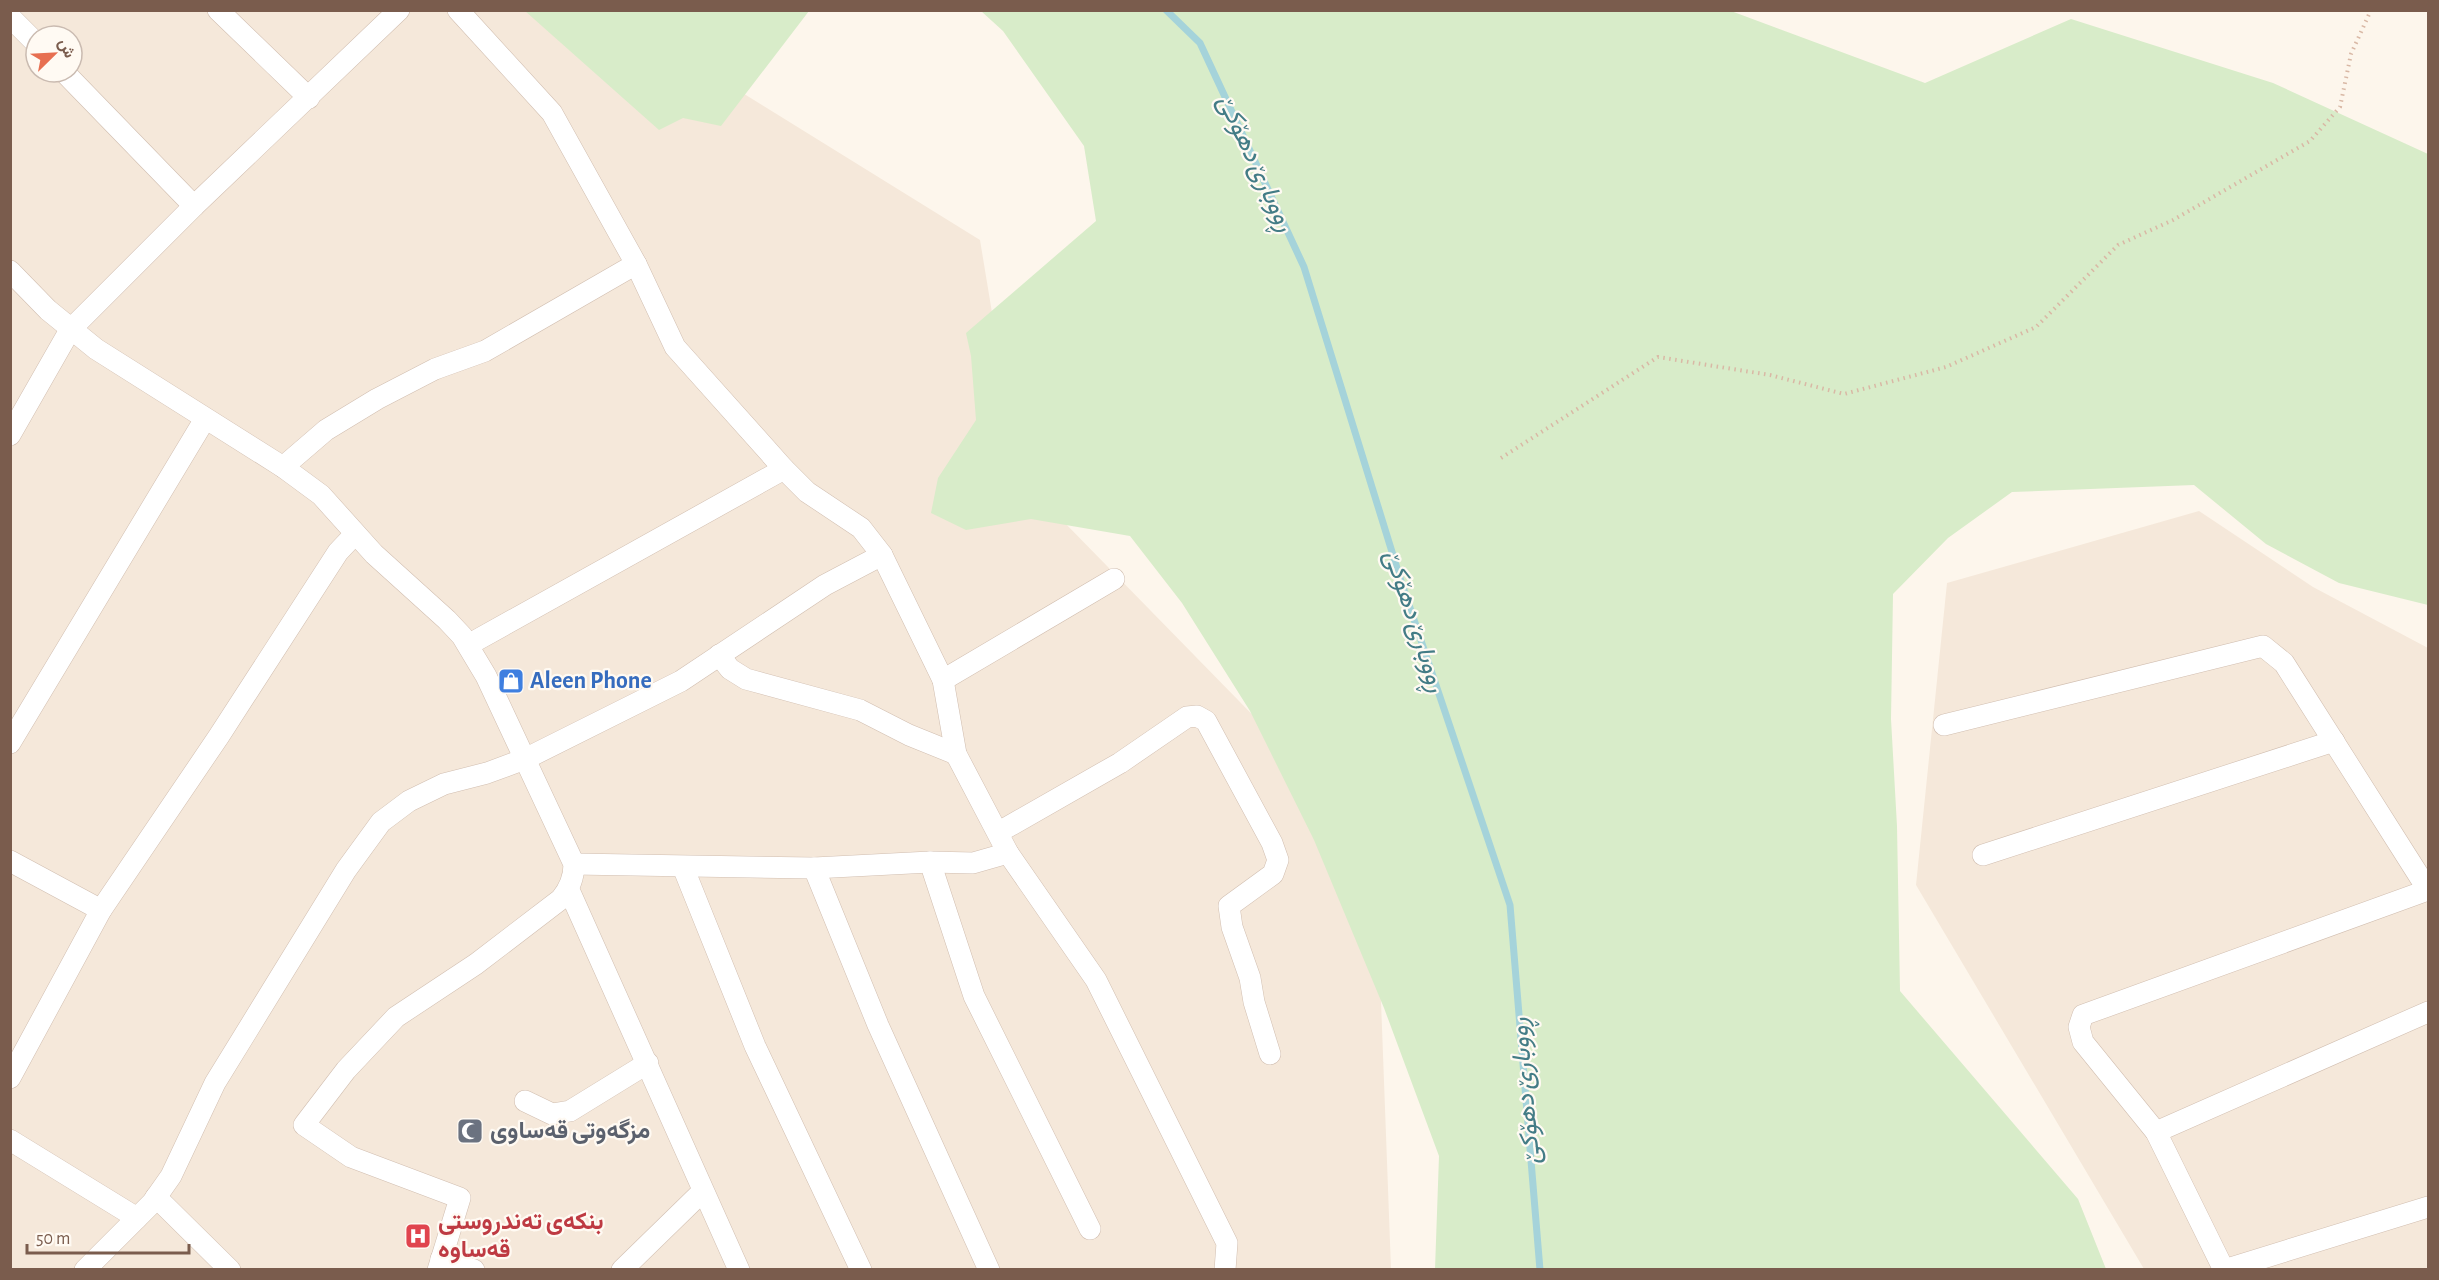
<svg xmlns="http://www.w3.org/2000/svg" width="2439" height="1280" viewBox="0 0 2439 1280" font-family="'Alegreya Sans',Vazirmatn,sans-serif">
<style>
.residential{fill:#f5e8da;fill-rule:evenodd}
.green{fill:#d8ecc9}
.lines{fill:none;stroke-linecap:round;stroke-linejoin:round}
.stream{stroke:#a5d3da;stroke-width:7}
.minor-casing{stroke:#d1beb0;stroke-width:22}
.path{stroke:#d9b8a5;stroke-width:4;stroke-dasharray:1.5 4.5;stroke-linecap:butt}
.minor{stroke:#fff;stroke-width:21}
.labels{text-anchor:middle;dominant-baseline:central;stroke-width:4.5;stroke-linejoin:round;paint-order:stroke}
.shop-label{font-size:24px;font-weight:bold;fill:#366cbe;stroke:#fffaf3;text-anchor:start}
.worship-label{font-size:24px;font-weight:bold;fill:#5b616d;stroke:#fffaf3;text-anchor:start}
.health-label{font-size:24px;font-weight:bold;fill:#be3a42;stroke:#fffaf3;text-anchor:start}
.water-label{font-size:26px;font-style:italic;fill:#437c86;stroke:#fffaf3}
</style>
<rect width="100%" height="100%" fill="#fdf6ec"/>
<g class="residential">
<path d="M10,11h606l75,50 289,179 39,236 356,364 16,429h-1380zM36,36h36v36h-36z"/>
<polygon points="2199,511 2313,587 2428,648 2428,1269 2144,1269 1916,885 1947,583"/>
</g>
<g class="green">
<polygon points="525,11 809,11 721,126 683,118 659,130"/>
<polygon points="981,11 1731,11 1925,83 2071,19 2273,83 2428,154 2428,605 2339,583 2266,544 2194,485 2012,492 1948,538 1893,594 1891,719 1897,826 1900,991 2078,1199 2106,1269 1435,1269 1439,1156 1384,1008 1314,840 1250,711 1182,603 1130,536 1031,519 966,530 931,513 938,478 976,420 971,356 966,333 1096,221 1084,146 1003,31"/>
</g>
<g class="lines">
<polyline class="stream" points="1166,10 1200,43 1304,267 1401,581 1510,905 1540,1270"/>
<defs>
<g id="minor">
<polyline points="218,10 309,98"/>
<polyline points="458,10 552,113 636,264 675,347 784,469 807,492 861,528 882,555 943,680 956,754 1008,853 1096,980 1227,1243 1225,1270"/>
<polyline points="10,17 36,43"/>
<polyline points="64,72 194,206"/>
<path d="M10,271l38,39 48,39 187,118 38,28 53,59 73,66 15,16 24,40 88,188c0,14 -4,24 -13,35l-85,65 -80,53 -50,53 -42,55 47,32 109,41 -22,72"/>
<polyline points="10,435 70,330 194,206 399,10"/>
<polyline points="283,467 326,430 377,399 435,369 485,351 636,264"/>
<polyline points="468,645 784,469"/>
<polyline points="719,655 730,669 746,679 860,710 909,735 956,754"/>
<polyline points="943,680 1114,579"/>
<polyline points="1944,725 2263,646 2284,663 2428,890"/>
<polyline points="10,743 205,419"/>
<polyline points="999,832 1120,763 1187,717 1197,716 1206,721 1272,843 1278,860 1273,874 1229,906 1232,927 1250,978 1254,1002 1270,1054"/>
<polyline points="1983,855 2334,741"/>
<polyline points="10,861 101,910"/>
<polyline points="930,862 974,996 1090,1229"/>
<polyline points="574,864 814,868 930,862 973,863 1008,853"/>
<polyline points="683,867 755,1046 861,1270"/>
<polyline points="814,868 878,1025 989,1270"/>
<polyline points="569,890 739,1270"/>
<polyline points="10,1078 101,910 219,736 338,552 355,534"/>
<polyline points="525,1101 552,1114 570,1111 648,1063"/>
<polyline points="2156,1132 2428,1012"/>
<polyline points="10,1140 137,1218"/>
<polyline points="156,1197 230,1270"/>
<polyline points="441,1259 474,1270"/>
<polyline points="85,1270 152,1203 171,1176 215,1083 346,870 381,822 409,801 444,784 487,773 525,759 681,681 825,585 882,555"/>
<polyline points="622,1270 702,1192"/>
<polyline points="2224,1270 2156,1132 2083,1042 2079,1027 2083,1015 2428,890"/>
<polyline points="2224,1270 2428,1207"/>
</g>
</defs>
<use href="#minor" class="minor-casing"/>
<polyline class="path" points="1501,458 1658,357 1770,375 1844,394 1946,367 2036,327 2118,245 2173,220 2310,141 2340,107 2351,54 2371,10"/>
<use href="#minor" class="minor"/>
</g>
<defs>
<symbol id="shop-square" viewBox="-11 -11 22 22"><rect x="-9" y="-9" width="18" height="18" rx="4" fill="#3f7fe0" stroke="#fffaf3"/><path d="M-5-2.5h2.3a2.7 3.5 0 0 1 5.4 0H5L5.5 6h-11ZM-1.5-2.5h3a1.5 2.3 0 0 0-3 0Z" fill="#fff"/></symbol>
<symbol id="mosque-square" viewBox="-11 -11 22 22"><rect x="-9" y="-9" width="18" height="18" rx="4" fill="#6b7280" stroke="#fffaf3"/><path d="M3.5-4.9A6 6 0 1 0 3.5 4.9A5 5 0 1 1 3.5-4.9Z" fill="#fff"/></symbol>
<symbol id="hospital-square" viewBox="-11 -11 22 22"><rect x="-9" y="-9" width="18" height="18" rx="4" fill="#e0444e" stroke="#fffaf3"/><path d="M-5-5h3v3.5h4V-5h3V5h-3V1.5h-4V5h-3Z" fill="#fff"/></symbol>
</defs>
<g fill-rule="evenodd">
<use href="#shop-square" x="496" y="666" width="30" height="30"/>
<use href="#mosque-square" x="455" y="1116" width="30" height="30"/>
<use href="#hospital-square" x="403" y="1221" width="30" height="30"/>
</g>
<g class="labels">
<g class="shop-label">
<text x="530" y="681">Aleen Phone</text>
</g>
<g class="worship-label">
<text x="490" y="1131">مزگەوتی قەساوی</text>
</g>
<g class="health-label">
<text x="438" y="1222">بنکەی تەندروستی<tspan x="438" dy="28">قەساوە</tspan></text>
</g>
<g class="water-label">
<text transform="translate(1256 163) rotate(65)">ڕووبارێ دهۆكێ</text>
<text transform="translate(1415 621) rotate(72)">ڕووبارێ دهۆكێ</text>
<text transform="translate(1525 1091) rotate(-95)">ڕووبارێ دهۆكێ</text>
</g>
</g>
<rect width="2439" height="1280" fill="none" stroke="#7a5c4d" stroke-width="24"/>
<g transform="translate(54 54) rotate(66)"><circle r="28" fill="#fffaf3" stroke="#cabbb1" stroke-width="1.5"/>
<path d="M0-4.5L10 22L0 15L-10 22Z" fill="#e76f51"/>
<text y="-9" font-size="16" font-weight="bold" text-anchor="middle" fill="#7a5c4d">ش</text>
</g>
<path d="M27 1244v9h162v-9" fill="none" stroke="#7a5c4d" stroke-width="3"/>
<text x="36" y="1244" font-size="18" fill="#7a5c4d" stroke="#fffaf3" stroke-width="4.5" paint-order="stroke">50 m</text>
</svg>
